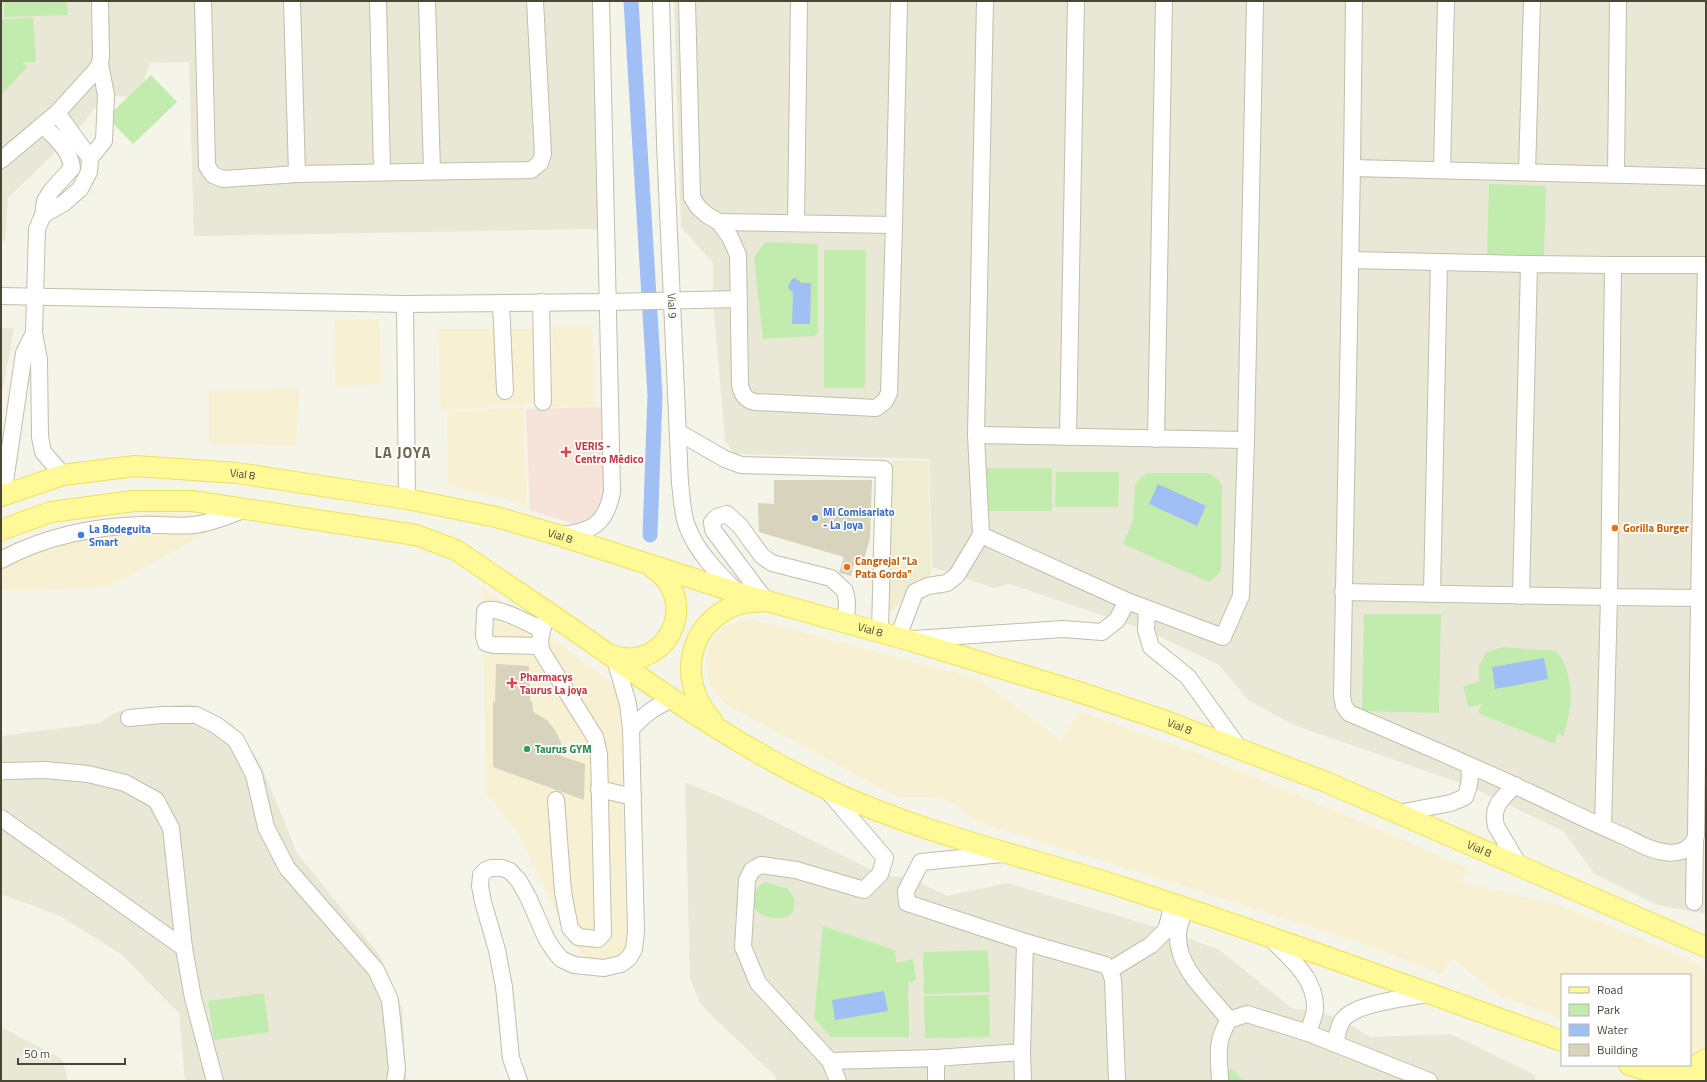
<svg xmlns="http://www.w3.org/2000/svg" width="1707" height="1082" viewBox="0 0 1707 1082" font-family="'Titillium Web',sans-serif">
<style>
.residential{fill:#e9e7d5}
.commercial{fill:#f8f0d2}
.education{fill:#efedd1}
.medical{fill:#f6e4db}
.green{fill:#c2ecae}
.water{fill:#a0c0f5}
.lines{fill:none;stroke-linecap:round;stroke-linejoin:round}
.canal{stroke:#a0c0f5;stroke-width:15}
.building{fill:#d7d3bc}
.minor-casing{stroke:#c1beaa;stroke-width:18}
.major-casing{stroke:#ece15f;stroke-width:22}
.minor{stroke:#fff;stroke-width:16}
.major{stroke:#fff997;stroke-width:20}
.health-dot{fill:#e0444e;stroke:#fff;stroke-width:1.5}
.shop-dot{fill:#3f7fe0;stroke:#fff;stroke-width:1.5}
.food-dot{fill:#e8710a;stroke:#fff;stroke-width:1.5}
.leisure-dot{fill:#2e9e5b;stroke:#fff;stroke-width:1.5}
.labels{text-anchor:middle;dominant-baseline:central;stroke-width:3.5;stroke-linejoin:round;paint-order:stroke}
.street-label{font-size:11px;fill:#494636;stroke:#fff}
.health-label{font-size:11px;font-weight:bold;fill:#be3a42;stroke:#fff;text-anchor:start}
.shop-label{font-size:11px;font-weight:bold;fill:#366cbe;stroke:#fff;text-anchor:start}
.food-label{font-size:11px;font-weight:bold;fill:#c56008;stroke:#fff;text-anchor:start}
.leisure-label{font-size:11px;font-weight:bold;fill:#27864d;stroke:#fff;text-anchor:start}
.district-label{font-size:15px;font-weight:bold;letter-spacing:1px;fill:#6d674c;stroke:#fff}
</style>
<rect width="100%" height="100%" fill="#f5f4e8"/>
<g class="residential">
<polygon points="1,1 594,1 599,229 194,236 189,62 150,63 142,87 132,98 106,95 73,135 8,198 5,241 1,240"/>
<polygon points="674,1 1706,1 1706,914 1657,905 1595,874 1563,831 1469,786 1294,725 1248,700 1219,665 1146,630 1009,584 994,588 932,567 929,459 734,454 725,440 713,300 713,263 681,227"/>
<polygon points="1,328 14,328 1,398"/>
<polygon points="191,704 234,726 261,765 297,853 380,956 402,1008 407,1081 185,1081 179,1013 121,954 60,916 1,894 1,737 8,735 100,723 118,711"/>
<polygon points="685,782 751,810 880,874 912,879 947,896 1007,883 1166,930 1218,949 1293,1009 1315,1010 1342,1020 1370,1037 1451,1034 1535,1075 1535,1081 777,1081 775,1076 701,1005 690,978"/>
<polygon points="1,1027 62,1059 68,1081 1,1081"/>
</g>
<g class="commercial">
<polygon points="379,319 382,384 335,386 334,320"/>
<polygon points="592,325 595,406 551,407 553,327"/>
<polygon points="438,329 537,329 539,403 441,411"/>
<polygon points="300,388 296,445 209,444 209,390"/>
<polygon points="523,407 527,505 448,485 447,412"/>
<polygon points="163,512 203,516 225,523 108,587 1,591 1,549 16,542 81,522"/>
<polygon points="482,586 616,686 621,707 626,952 614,961 590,962 581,953 555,910 519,834 486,793"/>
<polygon points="748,618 979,679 1061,740 1080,711 1196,753 1354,819 1470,869 1461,882 1559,905 1685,957 1706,971 1706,1047 1690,1053 1690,975 1562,975 1562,1019 1496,994 1452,958 1442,974 1361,943 1222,898 975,821 955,804 935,797 898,797 727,705 709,685 705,658 712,642 722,628"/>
</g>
<polygon class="education" points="892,460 928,461 931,583 915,588 888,614"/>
<polygon class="medical" points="602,407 608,495 605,504 592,517 574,524 530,510 526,409"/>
<g class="green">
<polygon points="4,1 67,1 68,15 4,17"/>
<polygon points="33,18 36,62 22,62 27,67 1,95 1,19"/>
<polygon points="151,75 177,102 133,144 107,117"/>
<polygon points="1489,184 1546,186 1544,258 1487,256"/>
<polygon points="765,242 818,244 818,333 814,336 763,339 754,257"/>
<polygon points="824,250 866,250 865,388 824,388"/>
<rect x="985" y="468" width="67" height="43"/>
<polygon points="1056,472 1119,472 1118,507 1055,507"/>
<polygon points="1147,473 1209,473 1216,478 1222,485 1221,571 1209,582 1123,544 1133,520 1135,484"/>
<polygon points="1364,614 1441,614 1439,713 1362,711"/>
<path d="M1502,647l54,4c19,22 17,59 7,85l-5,-3 -3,11 -77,-31 4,-9 -14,3 -5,-21 16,-4v-17l8,-13z"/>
<path d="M765,882l23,7 7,11 -2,11 -6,6c-6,1 -16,2 -22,-1 -17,-6 -15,-27 0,-34z"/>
<polygon points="823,926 895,950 896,963 913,959 916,980 908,982 909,1037 831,1037 814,1018"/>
<polygon points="988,950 990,992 924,994 923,952"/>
<polygon points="264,993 269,1032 214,1040 208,1001"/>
<polygon points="989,995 990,1037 925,1038 924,996"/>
<polygon points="1231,1068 1244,1081 1223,1081"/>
</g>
<g class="water">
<polygon points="795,278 802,283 811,283 810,324 792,324 793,292 790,290 788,287 792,279"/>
<polygon points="1158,484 1206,506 1197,526 1149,504"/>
<polygon points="1544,658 1548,679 1495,689 1492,667"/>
<polygon points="884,991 888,1011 835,1020 832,1000"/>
</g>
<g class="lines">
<polyline class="canal" points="631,1 655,395 650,535"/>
</g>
<g class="building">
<polygon points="774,480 872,480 870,538 863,563 855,560 851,576 839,573 844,557 759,532 758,503 774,504"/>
<polygon points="496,664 529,666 530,701 532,701 533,712 547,720 555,730 561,742 561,756 585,764 584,800 493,767 493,702 495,702"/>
</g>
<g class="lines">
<defs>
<g id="minor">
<polyline points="203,1 207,166 213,175 223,179 297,174 531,170 540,163 543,154 535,1"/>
<polyline points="292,1 297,174"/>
<polyline points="378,1 382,171"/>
<polyline points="427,1 432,171"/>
<path id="s1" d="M661,1l4,142 15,340c2,14 2,30 7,43 10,27 31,47 51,67"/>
<path d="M687,1l5,196 6,10 9,8 12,7 11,15 8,18 2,130c2,9 5,15 15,17l121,6 9,-7 4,-8 5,-168 5,-224"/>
<polyline points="985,1 976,435 981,535 1127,601 1223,637 1241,596 1246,440 1255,1"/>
<polyline points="57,113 90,158"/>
<path d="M43,125c12,13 27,24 29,43l-21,23 -6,10 -2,14 -6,14 -3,104 5,27 1,77 3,15 20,23"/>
<polyline points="1,160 57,113 96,70 100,64 101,56 100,1"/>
<polyline points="1352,168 1354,1"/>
<polyline points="1442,170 1446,1"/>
<polyline points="1527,172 1532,1"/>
<polyline points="1616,174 1618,1"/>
<path d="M1706,177l-354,-9 -10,528 2,10 5,7c62,27 125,53 186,82 30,14 60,29 91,42 10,5 22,12 33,14 16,4 32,1 37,-15l3,-238 7,-332"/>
<polyline points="43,215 64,203 80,189 89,172 90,158 104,141 106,95 100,64"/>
<polyline points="719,222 894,225"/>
<polyline points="796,223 799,1"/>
<polyline points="1350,260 1529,264"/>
<polyline points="1,296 405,304 609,302 739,299"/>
<polyline points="541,302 543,402"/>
<polyline points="501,303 505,391"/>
<polyline points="405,304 407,499"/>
<polyline points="678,432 725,459 741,465 884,469 880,632"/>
<polyline points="976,435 1246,440"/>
<polyline points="1068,437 1076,1"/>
<polyline points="1156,439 1164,1"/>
<polyline points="3,495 24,353 34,333"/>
<path d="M560,535c32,-3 46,-11 52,-43l-11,-491"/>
<path d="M1,560c42,-23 93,-34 141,-35 17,-1 34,2 52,0 18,-2 35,-10 52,-16"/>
<polyline points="1343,592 1609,597 1603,827"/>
<polyline points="1432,594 1439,262"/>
<polyline points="1521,596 1529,264 1613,265"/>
<polyline points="1699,598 1609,597 1613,265 1706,265"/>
<polyline points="766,601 713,530 712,522 717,517 727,514 740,526 762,556 772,563 831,578 845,591 847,601 846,624"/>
<polyline points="1147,609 1146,630 1151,647 1188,677 1239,748"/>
<path d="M549,614c-6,11 -12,25 -7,38l53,85 4,17 4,180 -5,5 -20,-2 -8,-9 -7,-36 -7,-92"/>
<polyline points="898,637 915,592 928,586 947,583 957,575 981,535"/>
<polyline points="914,639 1063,629 1102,632 1117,620 1127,601"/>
<path d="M540,646l-46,-1 -8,-2 -2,-7 1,-25c9,-7 47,14 57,19"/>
<polyline points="615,659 628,704 631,729"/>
<polyline points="129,718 162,715 196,715 216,725 236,740 254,775 266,827 287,868 376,970 390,1000 397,1069 395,1081"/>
<polyline points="1,772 3,771 45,770 88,774 125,783 156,800 171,828 184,948 193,998 215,1081"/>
<path d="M1515,785c-13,14 -24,21 -19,41l23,39"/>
<polyline points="599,789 633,797"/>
<polyline points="827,790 885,858 880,874 864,890 796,870 761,865 752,870 747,880 743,947 758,983 830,1061 838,1081"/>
<path d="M1398,813l53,-10 14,-6c5,-11 6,-20 4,-31"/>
<polyline points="1,818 184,948"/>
<polyline points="1002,854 921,862 906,891 907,903 1025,942 1105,965 1110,970 1113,980 1117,1081"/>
<polyline points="1694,902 1695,841"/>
<path d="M1185,908c-2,8 -7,18 -7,27 -1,35 32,59 51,85"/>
<path d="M1270,938c19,19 47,41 45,72 -1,7 -5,16 -7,23"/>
<polyline points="1110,970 1151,945 1166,930 1173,904"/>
<path d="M1335,1044c2,-7 3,-17 7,-23 11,-18 66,-23 86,-27"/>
<polyline points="1022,1052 1023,1081"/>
<polyline points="936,1058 1022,1052 1025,942"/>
<polyline points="830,1061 936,1058 936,1081"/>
<path d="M519,1081l-8,-23 -7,-71 -7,-37 -14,-48 -3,-16 1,-11 5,-5 5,-2h11l8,3 9,10 9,16 18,41 7,11 8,10 13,6 30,3 17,-4 8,-6 5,-9 2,-17 -5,-203c13,-14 24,-23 42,-30"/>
<path d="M1220,1081c-1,-25 -5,-39 9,-61l18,-6 61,19 121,48"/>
</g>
<g id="major">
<path id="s2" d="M1,496l62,-21 72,-9 102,7 170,26 89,18 62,18 180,58 170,47 171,52 84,28 163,62 380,165"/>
<path d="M1,530l50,-18 83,-11h58l224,34 40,15c51,35 102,68 152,104 69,50 141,98 219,135 97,46 199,67 301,100 146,47 290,101 434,152"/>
<path d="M611,655c56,20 91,-55 42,-87"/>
<path d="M712,720c-29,-31 -29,-80 7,-106 12,-8 27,-13 41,-12"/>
<polyline points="1629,1065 1668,1077 1706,1080"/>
<polyline points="1670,1074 1689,1069 1706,1059"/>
</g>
</defs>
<use href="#minor" class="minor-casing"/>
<use href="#major" class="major-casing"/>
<use href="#minor" class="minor"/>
<use href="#major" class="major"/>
</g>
<g class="health-dot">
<path d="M564 446h4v4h4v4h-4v4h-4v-4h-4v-4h4z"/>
<path d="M510 677h4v4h4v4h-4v4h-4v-4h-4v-4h4z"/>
</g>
<g class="shop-dot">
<circle cx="815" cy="518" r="4"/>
<circle cx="81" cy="535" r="4"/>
</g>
<g class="food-dot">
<circle cx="1615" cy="528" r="4"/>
<circle cx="847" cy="567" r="4"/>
</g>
<circle class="leisure-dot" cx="527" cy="749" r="4"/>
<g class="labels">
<g class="street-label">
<text stroke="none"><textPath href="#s1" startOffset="305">Vial 9</textPath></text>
<text stroke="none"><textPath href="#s2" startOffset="246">Vial 8</textPath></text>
<text stroke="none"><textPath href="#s2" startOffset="570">Vial 8</textPath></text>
<text stroke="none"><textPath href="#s2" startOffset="894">Vial 8</textPath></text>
<text stroke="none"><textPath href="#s2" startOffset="1218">Vial 8</textPath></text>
<text stroke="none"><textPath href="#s2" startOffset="1542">Vial 8</textPath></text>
</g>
<g class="health-label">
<text x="575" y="446">VERIS -<tspan x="575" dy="13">Centro Médico</tspan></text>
<text x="520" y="677">Pharmacys<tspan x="520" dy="13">Taurus La joya</tspan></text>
</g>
<g class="shop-label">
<text x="823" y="512">Mi Comisariato<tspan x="823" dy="13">- La Joya</tspan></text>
<text x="89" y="529">La Bodeguita<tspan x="89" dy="13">Smart</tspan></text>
</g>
<g class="food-label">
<text x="1623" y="528">Gorilla Burger</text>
<text x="855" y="561">Cangrejal "La<tspan x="855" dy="13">Pata Gorda"</tspan></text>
</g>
<g class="leisure-label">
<text x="535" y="749">Taurus GYM</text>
</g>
<g class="district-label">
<text x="403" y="452">LA JOYA</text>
</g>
</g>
<rect width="1707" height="1082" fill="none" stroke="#494636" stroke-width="4"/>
<rect x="1561" y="974" width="130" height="92" fill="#ffffff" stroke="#b6b5af"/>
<rect x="1569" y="987" width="20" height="6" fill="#fff997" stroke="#b6b5af"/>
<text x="1597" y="994" font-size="12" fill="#494636">Road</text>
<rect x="1569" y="1004" width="20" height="12" fill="#c2ecae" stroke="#b6b5af"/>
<text x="1597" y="1014" font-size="12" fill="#494636">Park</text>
<rect x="1569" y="1024" width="20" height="12" fill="#a0c0f5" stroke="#b6b5af"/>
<text x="1597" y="1034" font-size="12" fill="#494636">Water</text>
<rect x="1569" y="1044" width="20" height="12" fill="#d7d3bc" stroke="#b6b5af"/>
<text x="1597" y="1054" font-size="12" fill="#494636">Building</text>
<path d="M18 1058v6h107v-6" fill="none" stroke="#494636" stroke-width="2"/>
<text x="24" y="1058" font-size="12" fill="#494636" stroke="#ffffff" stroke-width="3" paint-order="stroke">50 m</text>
</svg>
